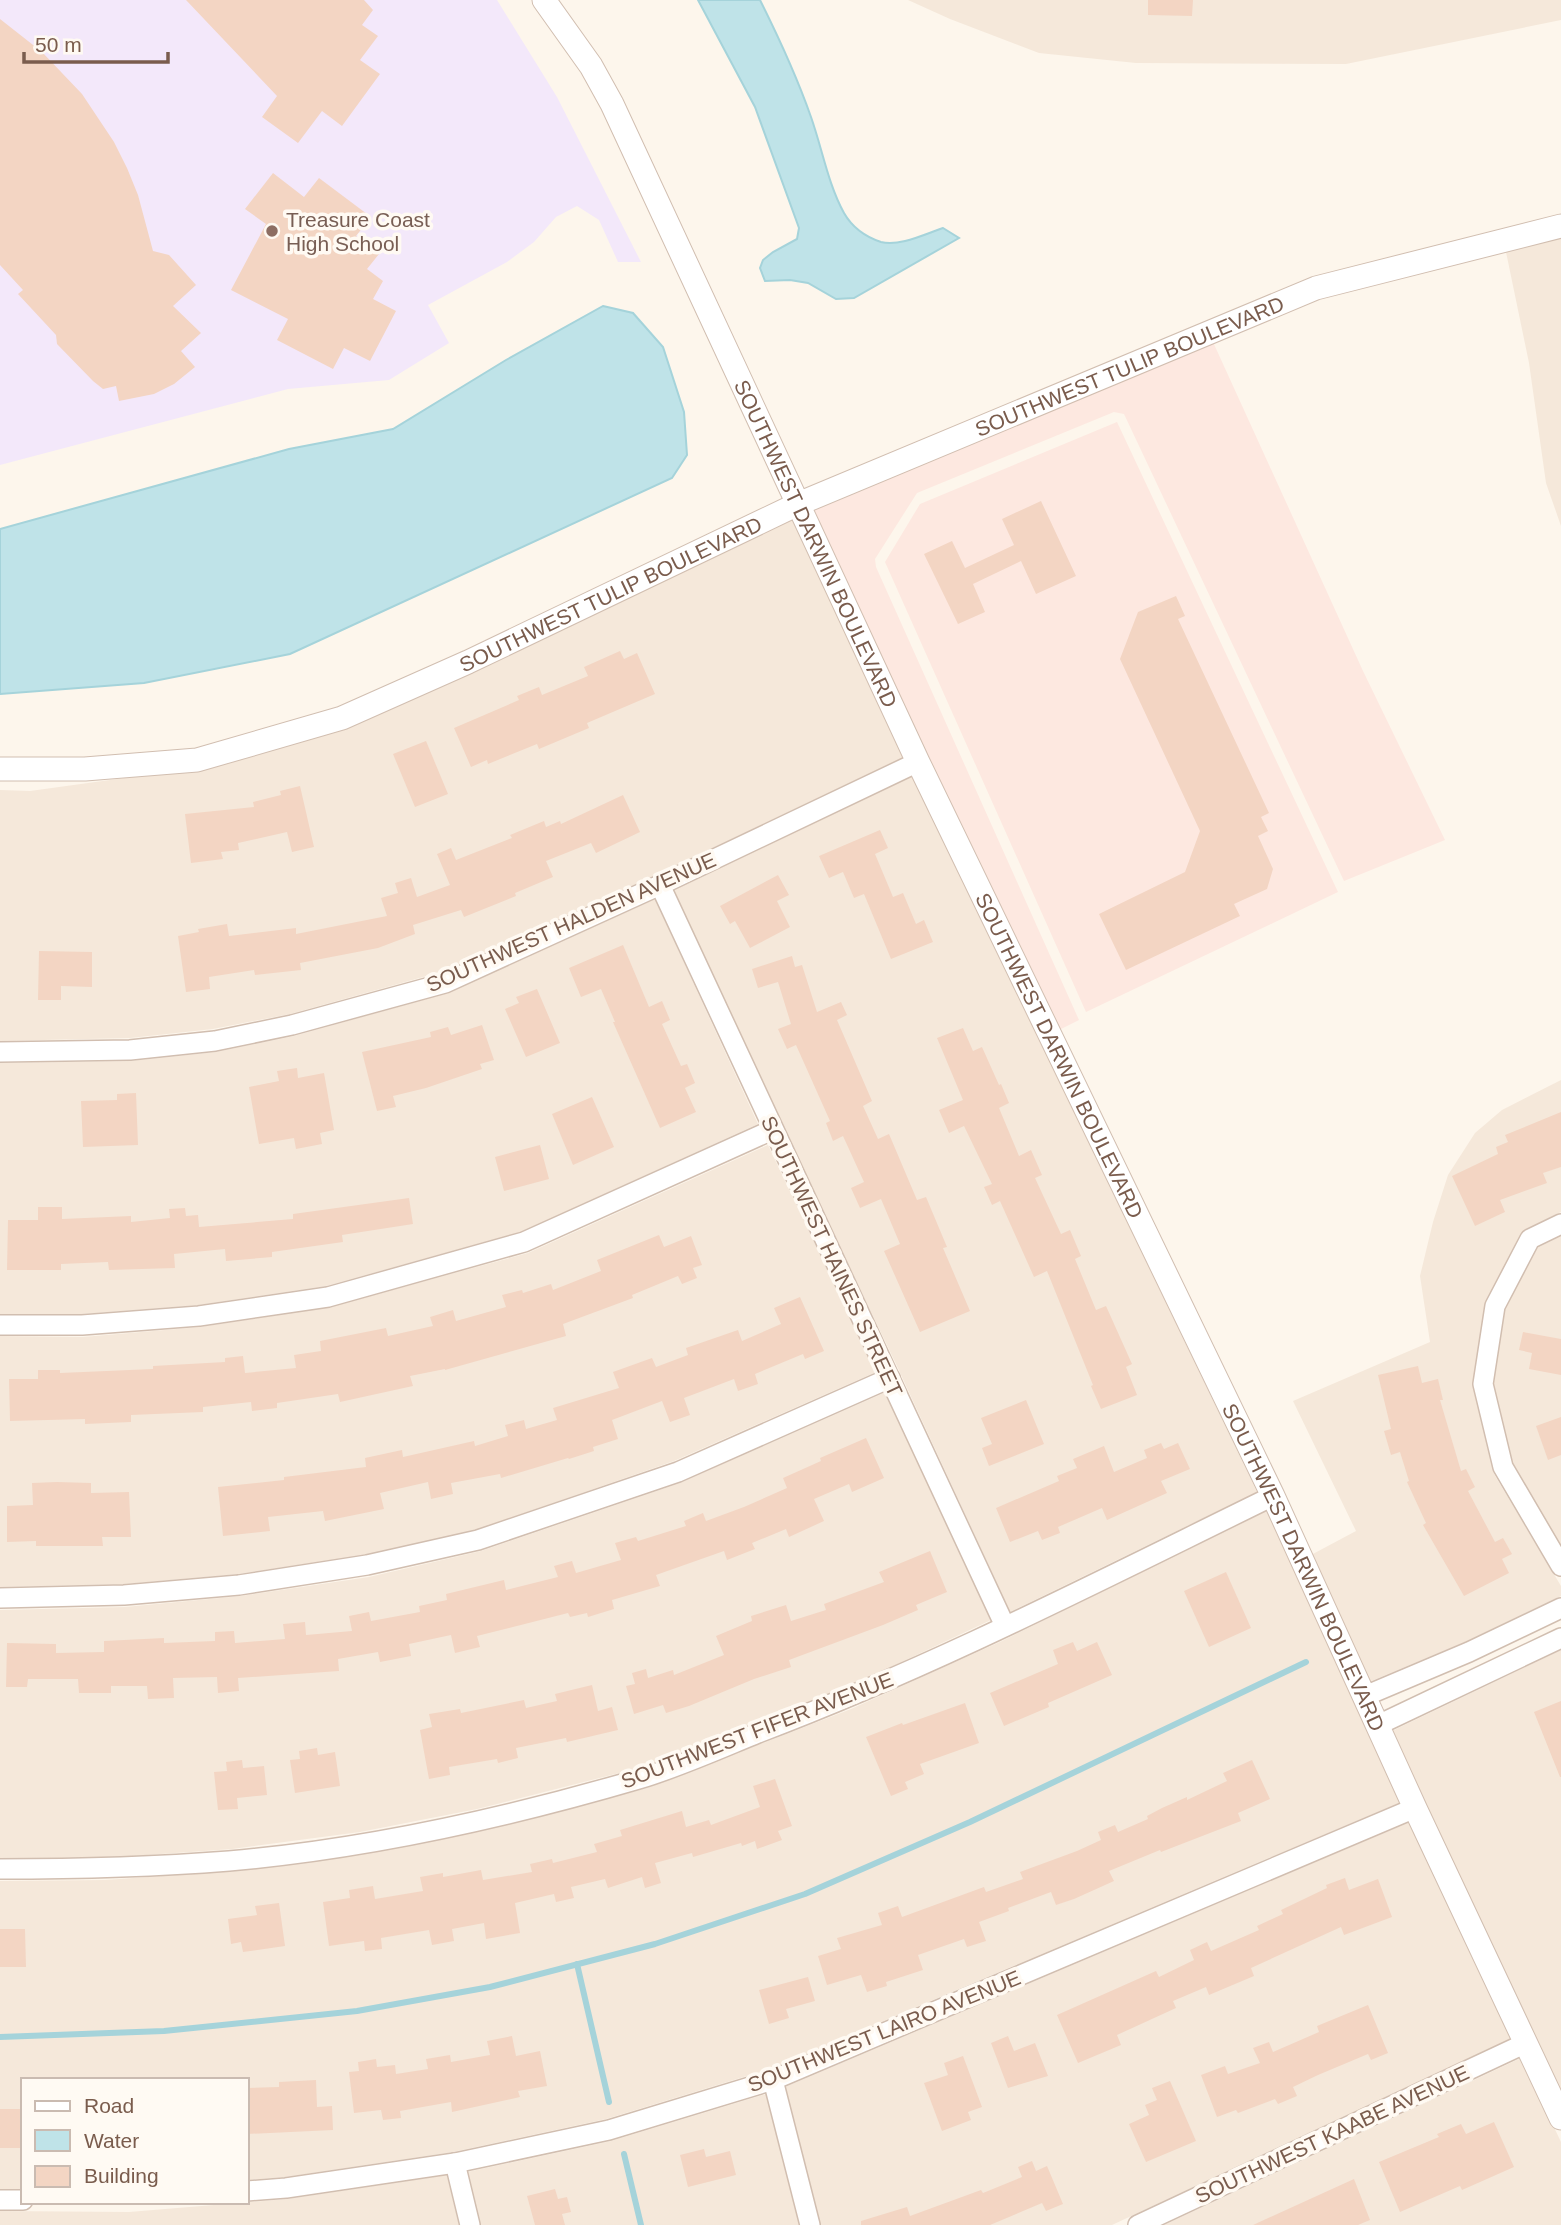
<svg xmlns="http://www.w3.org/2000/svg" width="1561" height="2225" viewBox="0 0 1561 2225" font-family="Helvetica,sans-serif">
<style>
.residential{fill:#f5e8da}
.commercial{fill:#fde8e0}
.education{fill:#f3e8fa}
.water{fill:#bfe3e8;stroke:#a5d3da;stroke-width:2}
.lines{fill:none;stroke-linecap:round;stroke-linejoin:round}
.stream{stroke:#a5d3da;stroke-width:6}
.building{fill:#f3d5c3}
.minor-casing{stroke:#d1beb0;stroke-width:22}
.tertiary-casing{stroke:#d1beb0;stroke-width:25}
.minor{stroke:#fff;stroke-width:19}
.tertiary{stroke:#fff;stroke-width:23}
.education-dot{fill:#8d6e63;stroke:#fffaf3;stroke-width:2.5}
.labels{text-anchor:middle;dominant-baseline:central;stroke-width:7;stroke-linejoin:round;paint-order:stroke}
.education-label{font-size:21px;fill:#785e54;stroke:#fffaf3;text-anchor:start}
.street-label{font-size:21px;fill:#7a5c4d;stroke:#fffaf3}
</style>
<rect width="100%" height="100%" fill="#fdf6ec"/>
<g class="residential">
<polygon points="908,0 1561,0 1561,20 1346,64 1136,63 1039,53 950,19"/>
<polygon points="1561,238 1561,526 1546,483 1529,363 1506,252"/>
<polygon points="793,518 904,757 656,875 441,972 290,1014 213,1029 130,1038 0,1041 0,790 30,791 139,776 198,772 345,728"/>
<polygon points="913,776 1257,1492 1010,1612 896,1364 777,1116 674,890"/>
<polygon points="655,899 758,1124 521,1232 326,1286 198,1305 82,1314 0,1314 0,1063 131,1061 216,1052 294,1036 448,993"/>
<polygon points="1561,1080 1561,1212 1526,1229 1522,1233 1485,1304 1473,1382 1494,1474 1561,1586 1561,1596 1465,1642 1369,1682 1311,1555 1356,1531 1293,1401 1430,1342 1420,1276 1433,1222 1448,1175 1475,1133 1502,1110"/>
<polygon points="768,1145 876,1372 674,1461 476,1530 365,1555 238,1574 124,1584 0,1587 0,1336 83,1337 200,1327 330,1307 528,1253"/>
<polygon points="1561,1236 1561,1546 1512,1463 1493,1383 1504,1310 1537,1248"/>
<polygon points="886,1392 991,1620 844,1689 639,1768 477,1809 360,1832 232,1849 104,1858 0,1858 0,1610 125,1607 241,1596 369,1577 481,1551 680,1483"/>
<polygon points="1268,1510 1401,1802 770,2069 606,2119 453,2152 285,2177 247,2180 247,2080 23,2080 23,2189 0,2189 0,1881 105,1880 234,1871 363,1854 481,1831 644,1789 851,1709 1002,1641"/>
<polygon points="1561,1650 1561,2095 1392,1731"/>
<polygon points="1410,1822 1512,2038 1112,2225 820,2225 785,2087"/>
<polygon points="1521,2058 1561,2142 1561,2225 1164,2225"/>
<polygon points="766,2094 800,2225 480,2225 467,2172 611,2141"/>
<polygon points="447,2175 459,2225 0,2225 0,2211 129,2212 287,2199"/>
</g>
<g class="commercial">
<polygon points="1213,342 1363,671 1445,840 1344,881 1124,414 1114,412 917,493 875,559 876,567 1079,1020 1059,1030 927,757 812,510"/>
<polygon points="1117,422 1338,892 1086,1012 885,562 920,504"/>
</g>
<polygon class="education" points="0,0 497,0 557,97 641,262 618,262 599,220 577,206 556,217 534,242 507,262 428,305 449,343 389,380 288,389 0,465"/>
<g class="water">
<path d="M698,0h62c19,38 37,77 51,117 11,31 17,67 33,96 8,14 22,24 37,29 18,5 44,-8 62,-14l16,10 -105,60 -18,1 -28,-16 -18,-3 -25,1 -5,-13 3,-8 10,-8 24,-13 2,-11 -44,-121z"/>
<polygon points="603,306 633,313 663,347 684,412 687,455 672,478 290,654 144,683 0,694 0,529 289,449 393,429 506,360"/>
</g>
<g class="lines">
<g class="stream">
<polyline points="577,1964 609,2102"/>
<polyline points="0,2037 164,2031 357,2011 490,1987 655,1944 805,1894 970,1822 1306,1662"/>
<polyline points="624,2154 641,2225"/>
</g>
</g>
<g class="building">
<polygon points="186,0 364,0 373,10 362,25 378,36 360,60 380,74 342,126 322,111 298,143 262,117 277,96"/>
<polygon points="1148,0 1193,0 1192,16 1148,15"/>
<polygon points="0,19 42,52 82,94 114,142 127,168 138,195 153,251 169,255 196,285 173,306 201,333 181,351 195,367 174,384 154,394 119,401 116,386 103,389 93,381 57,344 56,335 18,294 23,290 0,265"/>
<polygon points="273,173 304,197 319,178 371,217 356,236 379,254 367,269 383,281 373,299 396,311 370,361 344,348 333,369 277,340 288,319 231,290 266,224 245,209"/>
<polygon points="1041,501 1076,576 1036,594 1021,561 973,584 985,612 958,624 924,554 952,541 965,568 1014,545 1002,519"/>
<polygon points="1176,596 1185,616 1178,619 1269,813 1261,817 1268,831 1258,836 1273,869 1267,889 1234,904 1240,916 1126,970 1099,914 1185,872 1200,831 1120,659 1138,612"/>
<polygon points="620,651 624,659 637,653 655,694 587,723 589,728 539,749 537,744 488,764 487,760 471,767 454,728 519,700 517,696 539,687 542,695 588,676 584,667"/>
<polygon points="426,741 448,794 415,807 393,754"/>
<polygon points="300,786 314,847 292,852 287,832 238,843 239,850 221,852 223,859 191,863 185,814 254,807 253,802 281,795 280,791"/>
<polygon points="623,795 640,832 596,853 591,843 546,861 553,877 515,893 516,896 464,917 461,910 413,925 415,934 378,948 300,963 301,970 255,975 254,970 209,977 210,989 186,992 178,936 199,932 198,929 227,924 229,936 296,928 296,934 387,916 381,898 398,893 395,883 411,878 417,897 450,885 437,854 451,848 456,860 512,838 510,835 544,821 546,827 560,821 561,824"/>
<polygon points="880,830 888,848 875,854 893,897 903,893 916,924 924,920 933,942 891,959 864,894 854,898 843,872 829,878 819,856"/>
<polygon points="778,875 789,895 777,901 790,927 750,948 735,921 730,924 720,906"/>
<polygon points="623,945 649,1007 662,1001 670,1020 662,1024 681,1066 687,1064 695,1083 685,1088 696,1112 660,1128 613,1022 615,1022 601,989 581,997 569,968"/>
<polygon points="39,951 92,952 92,987 61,986 61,1000 38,1000"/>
<polygon points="792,956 795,967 802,965 817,1012 841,1002 847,1015 837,1020 872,1101 863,1106 878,1139 889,1134 917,1200 926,1197 947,1247 943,1248 970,1311 920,1332 884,1251 900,1244 881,1199 860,1208 851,1188 864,1182 843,1136 833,1141 826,1123 830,1121 796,1045 787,1049 778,1029 791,1024 778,982 758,988 752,969"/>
<polygon points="537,989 560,1043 526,1057 505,1009 519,1003 516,997"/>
<polygon points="482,1025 494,1060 480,1064 482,1069 426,1088 393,1096 396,1107 377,1111 362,1052 431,1037 430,1032 448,1027 451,1035"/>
<polygon points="963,1028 973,1051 982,1047 999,1085 1001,1084 1009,1103 999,1108 1019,1156 1031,1150 1042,1175 1035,1178 1061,1234 1070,1230 1081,1256 1075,1259 1096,1310 1106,1306 1132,1364 1126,1367 1137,1395 1101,1409 1091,1386 1093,1385 1047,1271 1034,1277 1000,1201 992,1205 984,1187 992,1184 964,1126 949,1133 939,1110 963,1100 937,1038"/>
<polygon points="297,1068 298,1078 324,1073 334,1130 320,1133 322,1144 296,1149 294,1138 259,1144 249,1087 279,1081 277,1071"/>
<polygon points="136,1093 138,1145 83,1147 81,1101 117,1100 117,1094"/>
<polygon points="592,1097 614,1147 573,1165 552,1114"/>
<polygon points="1561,1112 1561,1167 1543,1173 1547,1183 1500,1200 1505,1212 1475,1226 1452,1176 1498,1154 1496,1147 1508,1142 1505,1135"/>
<polygon points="540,1145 549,1179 504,1191 495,1157"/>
<polygon points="409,1198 413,1224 342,1235 343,1242 272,1252 272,1257 226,1261 225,1249 174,1254 175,1268 109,1270 108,1262 61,1264 61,1270 7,1270 8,1220 38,1220 38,1207 62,1207 62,1219 131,1216 131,1222 170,1218 169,1209 185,1208 186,1216 198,1215 199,1227 293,1219 293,1214"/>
<polygon points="659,1235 664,1247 691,1236 702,1265 693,1268 697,1278 682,1284 678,1276 632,1295 633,1298 563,1324 566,1336 445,1370 445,1369 410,1376 413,1386 340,1402 338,1394 277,1403 277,1408 252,1411 251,1402 203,1407 203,1412 131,1415 131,1422 85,1424 85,1419 10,1421 9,1379 38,1379 38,1370 60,1370 60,1373 153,1369 153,1366 225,1362 225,1358 243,1356 245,1373 296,1368 294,1355 321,1351 320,1341 386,1328 388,1336 433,1326 430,1317 453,1310 456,1321 506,1307 502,1295 522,1290 523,1293 551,1284 553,1290 601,1271 597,1260"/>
<polygon points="800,1297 824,1351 805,1359 803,1354 755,1374 758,1384 738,1391 734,1379 684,1398 690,1415 670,1422 662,1401 612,1420 618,1439 593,1447 594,1451 569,1459 568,1458 501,1478 500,1474 451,1483 453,1494 431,1499 428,1482 380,1493 384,1509 325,1521 323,1511 268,1517 270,1531 223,1536 218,1487 284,1480 284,1477 366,1467 365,1458 402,1450 403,1457 474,1441 475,1446 508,1436 505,1425 524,1420 526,1429 557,1420 553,1408 619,1388 613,1372 652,1358 656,1367 688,1355 686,1348 738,1330 742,1341 781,1324 774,1308"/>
<polygon points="1523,1332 1561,1339 1561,1375 1529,1369 1532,1353 1519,1350"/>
<polygon points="1418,1366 1422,1383 1438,1379 1443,1400 1440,1400 1461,1471 1466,1469 1475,1487 1468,1491 1495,1542 1503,1538 1512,1554 1502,1559 1509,1573 1464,1596 1423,1525 1426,1523 1407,1482 1409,1481 1400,1452 1391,1455 1384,1431 1391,1429 1378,1375"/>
<polygon points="1026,1400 1044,1444 989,1466 982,1448 992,1444 981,1418"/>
<polygon points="1561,1417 1561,1455 1548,1460 1536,1426"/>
<polygon points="866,1438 884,1478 852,1492 849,1484 814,1499 824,1521 789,1537 786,1529 752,1543 755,1549 727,1560 724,1551 656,1575 660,1586 612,1600 614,1609 588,1617 587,1613 570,1617 568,1613 477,1636 480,1647 455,1653 451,1635 409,1644 411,1656 380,1662 378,1652 338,1659 339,1671 238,1678 239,1691 218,1693 217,1677 173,1678 174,1698 148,1699 147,1686 111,1686 111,1693 79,1693 78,1679 28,1679 27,1687 6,1687 7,1643 56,1644 56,1653 104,1652 104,1641 164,1638 164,1643 215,1641 215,1632 234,1631 235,1643 285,1639 283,1624 305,1622 306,1635 352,1631 349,1616 369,1612 371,1621 420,1612 419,1606 447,1600 446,1594 504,1580 506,1590 558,1577 554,1566 572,1561 576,1573 621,1560 615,1543 636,1537 638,1541 686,1526 684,1521 703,1513 706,1521 744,1507 787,1488 783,1478 821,1461 820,1458"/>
<polygon points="1161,1443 1164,1449 1178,1443 1190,1469 1161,1481 1167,1493 1107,1520 1102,1508 1058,1527 1060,1533 1042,1540 1038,1531 1010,1542 996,1508 1059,1481 1057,1476 1077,1468 1073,1459 1104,1446 1114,1472 1147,1458 1144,1450"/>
<polygon points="57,1482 91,1483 91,1493 129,1492 131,1537 102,1537 103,1546 36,1546 36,1541 7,1542 7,1506 33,1505 32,1483"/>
<polygon points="930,1551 947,1592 916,1605 918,1610 883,1625 789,1660 791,1667 754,1679 689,1706 666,1713 663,1705 634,1714 626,1686 635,1684 632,1673 646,1669 648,1678 673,1670 674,1675 724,1655 716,1636 752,1621 751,1616 786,1605 791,1621 826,1610 824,1604 884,1582 879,1572"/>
<polygon points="1226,1572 1251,1628 1209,1647 1184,1591"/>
<polygon points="1073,1642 1077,1651 1097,1642 1112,1675 1048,1703 1049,1707 1004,1726 990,1693 1058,1664 1053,1650"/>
<polygon points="592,1685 598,1711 612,1707 618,1730 567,1742 566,1738 516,1748 518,1758 498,1763 497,1759 449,1767 450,1775 429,1779 420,1730 432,1727 429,1714 460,1709 461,1713 524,1700 526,1708 557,1701 555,1694"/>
<polygon points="1561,1701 1561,1777 1560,1777 1534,1712"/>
<polygon points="965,1703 979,1743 920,1764 924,1774 905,1782 908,1789 891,1796 866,1737 902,1723 903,1725"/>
<polygon points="317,1748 318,1755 335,1752 340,1786 295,1793 290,1760 300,1759 299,1751"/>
<polygon points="242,1760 243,1768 264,1766 267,1795 237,1798 238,1809 218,1810 214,1772 227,1771 226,1762"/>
<polygon points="1252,1760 1270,1799 1238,1813 1241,1821 1161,1852 1160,1850 1109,1871 1114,1881 1074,1899 1056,1905 1051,1892 1008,1908 1009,1911 979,1922 986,1941 967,1947 964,1939 918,1955 923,1970 886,1982 887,1986 867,1992 861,1975 827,1985 818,1956 841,1949 837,1938 882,1925 878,1913 898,1906 902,1917 984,1887 986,1892 1023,1879 1020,1872 1077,1851 1101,1840 1098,1832 1115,1825 1118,1832 1148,1819 1147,1816 1162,1808 1187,1797 1187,1800 1227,1781 1223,1773"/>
<polygon points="775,1779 792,1826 778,1831 782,1840 757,1849 755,1841 742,1846 741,1843 693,1857 692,1853 655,1863 661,1883 645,1888 642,1877 608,1888 605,1879 571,1887 574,1898 556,1902 554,1894 515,1903 520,1933 486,1939 484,1923 452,1929 454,1941 432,1945 429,1930 381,1938 382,1949 365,1951 364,1941 329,1946 323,1902 350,1898 349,1890 373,1886 375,1899 423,1891 420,1877 443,1873 443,1877 481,1870 483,1880 532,1872 530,1864 552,1859 553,1863 597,1852 594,1844 622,1836 620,1830 682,1811 686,1827 709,1820 711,1825 760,1807 753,1786"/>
<polygon points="1345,1878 1349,1890 1378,1879 1392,1917 1344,1935 1341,1927 1251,1968 1254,1976 1209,1995 1206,1987 1173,2001 1176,2008 1117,2035 1121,2045 1078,2063 1057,2015 1156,1971 1159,1977 1194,1960 1190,1950 1207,1942 1211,1951 1259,1930 1257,1926 1283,1914 1281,1910 1327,1888 1326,1885"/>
<polygon points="279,1903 285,1946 243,1952 241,1942 231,1944 228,1919 257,1915 255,1906"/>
<polygon points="0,1929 25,1929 26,1967 0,1967"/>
<polygon points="808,1977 815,2001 786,2009 789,2018 769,2024 759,1990"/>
<polygon points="1368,2005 1388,2053 1371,2060 1368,2054 1318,2075 1293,2087 1297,2096 1278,2104 1275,2099 1238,2113 1236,2110 1217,2117 1201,2075 1225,2066 1228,2074 1260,2063 1253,2048 1269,2042 1273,2052 1319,2032 1317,2026"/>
<polygon points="512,2036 516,2056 540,2051 547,2086 518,2091 520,2097 452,2112 451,2102 400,2111 401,2118 383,2120 381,2110 354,2113 349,2072 359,2071 358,2062 376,2059 377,2067 395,2065 396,2074 428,2069 426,2059 450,2055 451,2062 490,2055 487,2041"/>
<polygon points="1008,2036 1014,2051 1035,2043 1048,2076 1008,2088 991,2043"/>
<polygon points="963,2056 982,2107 968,2112 971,2120 942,2131 924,2083 948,2075 944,2063"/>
<polygon points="316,2080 317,2107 332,2106 333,2130 247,2134 247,2088 279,2087 279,2082"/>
<polygon points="1170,2081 1196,2141 1146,2162 1129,2124 1149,2115 1145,2105 1157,2100 1152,2088"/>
<rect x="0" y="2109" width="23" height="39"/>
<polygon points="1494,2122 1514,2167 1462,2190 1460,2186 1400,2212 1379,2162 1439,2137 1437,2134 1461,2124 1466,2134"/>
<polygon points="704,2149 706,2157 730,2151 736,2175 688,2187 680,2155"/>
<polygon points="1032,2161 1036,2171 1047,2166 1063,2204 1046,2211 1042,2203 990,2225 861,2225 861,2221 907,2207 910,2216 981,2190 983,2193 1022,2177 1018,2167"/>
<polygon points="1354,2179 1370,2220 1358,2225 1253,2225"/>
<polygon points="555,2189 558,2199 567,2197 571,2212 562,2214 565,2225 535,2225 527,2196"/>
</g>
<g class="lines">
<defs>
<g id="minor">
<polyline points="660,885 1005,1626"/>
<polyline points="0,1052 130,1050 215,1041 292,1025 445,983 660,885 918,762"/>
<polyline points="1561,1224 1530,1239 1495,1306 1483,1384 1503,1467 1561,1566"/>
<polyline points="0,1325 82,1325 199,1316 328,1297 524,1242 772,1130"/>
<polyline points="0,1598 124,1595 239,1585 367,1565 478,1540 678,1472 890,1378"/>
<polyline points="1365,1696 1469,1652 1561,1608"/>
<polyline points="1378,1725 1561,1638"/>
<path d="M0,1869c77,0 153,-2 229,-8 138,-12 277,-43 410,-82 40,-12 80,-30 119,-46 177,-67 345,-154 515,-237"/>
<polyline points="773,2080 810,2225"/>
<polyline points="455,2163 470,2225"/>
<polyline points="247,2191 286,2188 455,2163 609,2130 773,2080 1415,1808"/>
<polyline points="0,2200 23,2200"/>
<polyline points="1138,2225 1526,2043"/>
</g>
<g id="tertiary">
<path id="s1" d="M544,0l47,66 21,38 306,658 355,734 142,312 146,310"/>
<path id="s2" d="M0,769h85l112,-9 145,-42 126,-56 330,-158 518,-216 245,-62"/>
</g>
</defs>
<use href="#minor" class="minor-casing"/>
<use href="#tertiary" class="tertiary-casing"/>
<use href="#minor" class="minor"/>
<use href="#tertiary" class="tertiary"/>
</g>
<circle class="education-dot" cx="272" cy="231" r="7"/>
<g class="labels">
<g class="education-label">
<text x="286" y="219">Treasure Coast<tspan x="286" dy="24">High School</tspan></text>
</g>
<g class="street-label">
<text stroke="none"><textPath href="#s2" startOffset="1211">SOUTHWEST TULIP BOULEVARD</textPath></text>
<text stroke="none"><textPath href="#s1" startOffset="609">SOUTHWEST DARWIN BOULEVARD</textPath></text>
<text stroke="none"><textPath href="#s2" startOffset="644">SOUTHWEST TULIP BOULEVARD</textPath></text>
<text transform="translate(571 922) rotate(-24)">SOUTHWEST HALDEN AVENUE</text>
<text stroke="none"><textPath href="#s1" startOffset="1176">SOUTHWEST DARWIN BOULEVARD</textPath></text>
<text transform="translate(832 1256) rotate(65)">SOUTHWEST HAINES STREET</text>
<text stroke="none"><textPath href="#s1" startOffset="1743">SOUTHWEST DARWIN BOULEVARD</textPath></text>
<text transform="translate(757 1730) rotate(-21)">SOUTHWEST FIFER AVENUE</text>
<text transform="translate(884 2031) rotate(-22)">SOUTHWEST LAIRO AVENUE</text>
<text transform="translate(1332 2134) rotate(-25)">SOUTHWEST KAABE AVENUE</text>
</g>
</g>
<rect x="21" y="2078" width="228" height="126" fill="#fffaf3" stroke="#cabbb1" stroke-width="2"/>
<rect x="35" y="2101" width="35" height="10" fill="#ffffff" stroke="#cabbb1" stroke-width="2"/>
<text x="84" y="2113" font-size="21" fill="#7a5c4d">Road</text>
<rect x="35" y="2130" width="35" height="21" fill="#bfe3e8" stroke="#cabbb1" stroke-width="2"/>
<text x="84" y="2148" font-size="21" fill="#7a5c4d">Water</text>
<rect x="35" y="2166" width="35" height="21" fill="#f3d5c3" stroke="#cabbb1" stroke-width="2"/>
<text x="84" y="2183" font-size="21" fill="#7a5c4d">Building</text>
<path d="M24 52v10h144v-10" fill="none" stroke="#7a5c4d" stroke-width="3.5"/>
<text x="35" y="52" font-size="21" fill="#7a5c4d" stroke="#fffaf3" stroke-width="5" paint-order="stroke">50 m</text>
</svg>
